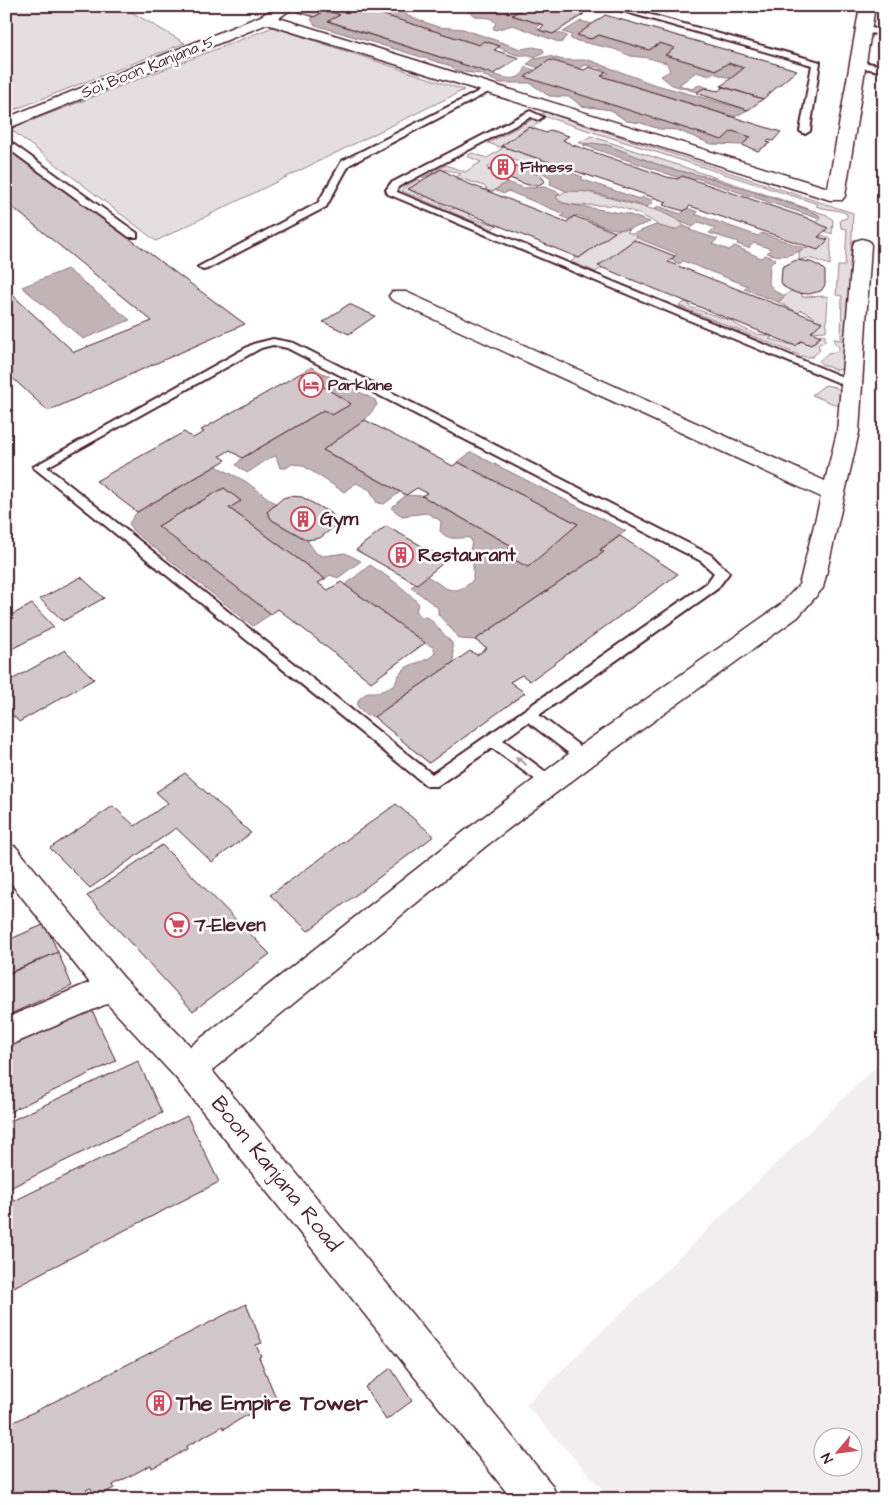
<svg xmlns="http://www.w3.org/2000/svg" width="890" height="1505" viewBox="0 0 890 1505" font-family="'Architects Daughter',sans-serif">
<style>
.built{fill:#f2eeef;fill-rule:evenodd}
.green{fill:#e5dee0;stroke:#987e86}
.water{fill:#c1b3b6;stroke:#91787e}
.building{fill:#d2c7cb;stroke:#4a1f2b}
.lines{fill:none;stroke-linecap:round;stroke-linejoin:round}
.service-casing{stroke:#4a1f2b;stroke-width:4}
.minor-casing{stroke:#4a1f2b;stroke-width:3}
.tertiary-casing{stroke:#4a1f2b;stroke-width:3}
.service{fill:#fff;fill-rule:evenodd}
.minor{fill:#fff;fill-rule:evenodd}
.tertiary{fill:#fff;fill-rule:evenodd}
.oneway{fill:#ae9aa0}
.labels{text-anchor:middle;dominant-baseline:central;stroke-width:5;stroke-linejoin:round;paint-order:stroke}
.far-street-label{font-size:16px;fill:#4a1f2b;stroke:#fff}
.far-poi-label{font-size:16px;font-weight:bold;fill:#4a1f2b;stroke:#fff;text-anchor:start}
.poi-label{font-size:19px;font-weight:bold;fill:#4a1f2b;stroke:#fff;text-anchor:start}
.near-street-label{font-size:22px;fill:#4a1f2b;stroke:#fff}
.near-poi-label{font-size:22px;font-weight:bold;fill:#4a1f2b;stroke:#fff;text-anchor:start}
</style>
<rect width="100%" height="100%" fill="#fff"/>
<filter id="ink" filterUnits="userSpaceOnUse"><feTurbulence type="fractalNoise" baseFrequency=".02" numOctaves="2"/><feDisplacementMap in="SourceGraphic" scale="10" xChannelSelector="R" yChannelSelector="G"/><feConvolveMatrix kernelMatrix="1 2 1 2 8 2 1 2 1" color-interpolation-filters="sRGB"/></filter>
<g filter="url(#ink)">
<path class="built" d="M884,1059v440h-273l-85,-94zM822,1438h30v30h-30z"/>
<g class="green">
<polygon points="6,6 121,6 185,43 6,113"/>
<polygon points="273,27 464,90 156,241 10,129"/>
<path d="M545,112l308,101 -7,156 -10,1 -15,-6 -2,-3 9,-8 11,-2v-4l-5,-5v-3l7,1 1,-44 -6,-1 2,-29h7l2,-37 -6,-1 -1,-8 7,-2v-4c-8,-5 -21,-4 -31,-8l2,-2 -278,-89z"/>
<path d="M535,118l7,3 -11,7 -3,-1 -26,19 43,15 2,2 -9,7 -24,-10 -5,3 -12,-3 -10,8 8,5 -4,3 16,6 -15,10 -7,-3 2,-1 -3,-2 -28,-9 5,-3c-22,-8 -20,-3 -39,4l24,-13 19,7 16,-10 -14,-6 5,-3 15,5 16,-10 -15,-5z"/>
<polygon points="591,136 827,215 833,220 832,234 824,231 815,224 820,217 806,209 711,178 667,168 607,145 579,143"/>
<path d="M419,179l2,2 -12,8 14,9 3,-2 24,13 6,-1 14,6 -2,1c9,7 20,7 29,10l-5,4 -90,-38 1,-3z"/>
<path d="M579,190l88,23 12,7 5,6 -4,4h-11l-13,-5 1,-1c-11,-7 -27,-15 -42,-18 -14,-3 -53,4 -59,-9l10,-6z"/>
<polygon points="625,229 630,230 627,232 632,234 635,233 637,238 599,266 602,268 596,272 571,262 576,257 579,258 617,230"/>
<polygon points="821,235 831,238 830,265 809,258 799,260 799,252 804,247 808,248"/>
<polygon points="791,291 802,294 802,297 828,296 826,331 811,332 821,322 813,319 814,317 801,310 798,313 778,302"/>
<path d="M685,302l5,2 -1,2 3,2 43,14 -2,1c7,3 14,8 23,11 6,1 9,0 16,3l-3,2 27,7 5,-5 10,4 10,-8 -1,-3 5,1v6l-7,4 2,5 -8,7h-8l-125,-51z"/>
<polygon points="825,385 835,387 843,393 844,408 812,395"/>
</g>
<g class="water">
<path d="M375,6h10l23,6 -2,2 2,2 30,11 25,2 58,20 12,-2 10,2 1,3 -10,5c-6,-4 -9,-1 -16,-2 -5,0 -25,-11 -34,-14l-5,4 -106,-33 4,-4z"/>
<path d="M458,6h22l17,5c10,-5 14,-5 25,-2l-10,7 29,8 -4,4 8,5 10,-1 12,4 -6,7 -48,-18 -18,5 -2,-2 3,-5 -6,-5 -12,-1z"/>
<path d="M326,10l14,5 -11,7 164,52c12,4 27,10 33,-7l196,72 10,-8 19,6 -9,8 -31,-1 -34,-14 -18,-1 -18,-6 -15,-2 -15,-11 -30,-4 -11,-9 -21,-1 -19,-13h-30l-20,-9 -23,-3 -6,-5 -136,-41 -4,-6z"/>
<polygon points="581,21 592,24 578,35 591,39 599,35 649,50 660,43 675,48 666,55 717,70 728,63 744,68 732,79 713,73 709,76 696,72 679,85 692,89 699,85 709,88 704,88 697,92 672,85 661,76 670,71 667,63 648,58 631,56 614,49 573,40 570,38 572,35 563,32"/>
<polygon points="549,56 563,60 589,60 653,84 748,110 734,117 601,76 609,73 599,67 585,65 580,69 539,68 527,64 534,59"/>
<polygon points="592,143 607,145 667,168 711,178 806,209 819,215 820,219 696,178 693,180 680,178 583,145"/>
<polygon points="546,164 583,177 581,179 639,199 643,197 652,200 652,203 647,207 591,192 566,191 550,184 551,178 538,170"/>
<path d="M507,182l17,6 21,-1 15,6 -4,4 5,6 66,11 23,8c-34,14 -41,6 -73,-7l-7,5 -9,-4 3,-2 -56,-23 -4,3 -9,-4z"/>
<path d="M658,206l23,8 6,-6 11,4 -3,2 63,22 4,-3 42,15c-11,8 -23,10 -37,5l4,-4 -17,-6 -6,5 -11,-4 1,-2 -29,-9 6,-5 -16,-6 -6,5c-14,-5 -25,-13 -39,-18z"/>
<polygon points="656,225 674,230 684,226 691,229 689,230 718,239 712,244 729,250 735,246 761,258 765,255 776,259 770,265 769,284 776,292 785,296 778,302 744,289 748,286 683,261 680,264 671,260 677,254 637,238 635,233"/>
<polygon points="67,269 130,320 83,339 22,287"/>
<polygon points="311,367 375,400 377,405 365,420 323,450 400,492 384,504 377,503 370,490 356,483 344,492 302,465 292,464 286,468 280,468 276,456 270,458 247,473 236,465 242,458 324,410 332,415 351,404 301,373"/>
<path d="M471,452l155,79 -26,18 4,3 -129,88 -15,-1 -22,-25v-6l-27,-21 16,-11c18,11 26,23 46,4v-22l-3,-8 2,-8 -2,-4c-12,-1 -21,4 -30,-7l1,-10 -14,-8 -25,3 -11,-8 15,-13 16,1 90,50 -8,7 74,-29 -120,-62z"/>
<polygon points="216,466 245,481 276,504 267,512 272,520 307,540 316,553 323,556 345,553 361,561 338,578 330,575 325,579 229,508 241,501 224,488 159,526 271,614 253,626 132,530 129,523 137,512"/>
<path d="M370,565c17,11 35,23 49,39l-3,6 4,6 9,2 23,25 2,19 -80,55 -9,-3 -8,-8 2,-7 9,-7h11l16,-7c7,-27 26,-17 40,-32l-2,-6 -8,-4 -80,-58z"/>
</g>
<g class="building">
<polygon points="309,6 355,6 479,45 484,41 500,46 494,50 519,58 493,74 328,21 340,15 326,10 314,17 298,12"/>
<polygon points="480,6 506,6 497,11"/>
<polygon points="512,6 557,6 584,14 553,34 539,30 544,25 512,15 522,9"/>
<polygon points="605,15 797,70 763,99 721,86 744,68 728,63 717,70 665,55 675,48 660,43 649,50 599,35 591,39 577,35"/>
<polygon points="550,60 584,70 589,67 606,72 601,76 781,132 773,141 769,140 767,142 770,143 758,151 742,145 751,137 732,131 722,140 525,77"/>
<polygon points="723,87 740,92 763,99 748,110 696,93 704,88 718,91"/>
<polygon points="529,127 546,133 550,130 569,136 563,140 573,145 667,177 678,179 682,176 807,218 828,228 818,237 828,240 818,250 690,206 684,211 673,208 663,205 667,202 501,146"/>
<polygon points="14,153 245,324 48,411 6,372 6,289 74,352 152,321 6,202 6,156"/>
<polygon points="503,161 516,166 501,175 488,170"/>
<polygon points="516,166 540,175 545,181 539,185 528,185 501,175"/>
<polygon points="441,169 464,182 567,222 574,216 615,232 579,258 408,189"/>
<polygon points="634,240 675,256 668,262 822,322 811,332 821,336 811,345 801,341 796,346 598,266"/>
<polygon points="796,260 811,262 821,267 825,271 825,285 821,291 809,294 796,293 784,287 781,282 782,267"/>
<polygon points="349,304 375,316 349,334 323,322"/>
<polygon points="301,373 351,404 332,415 324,410 242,458 230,450 220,456 226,460 137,512 96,481 184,432 193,438 204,432 201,430"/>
<polygon points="365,420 453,466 458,462 578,524 528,567 503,554 512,546 422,496 427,493 417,488 406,495 323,450"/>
<polygon points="224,488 241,501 229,508 325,579 318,583 328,590 341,582 425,643 371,682 278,609 271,614 158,526"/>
<polygon points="290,496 302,497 332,514 337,522 335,526 320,538 307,540 272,520 267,512 283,498"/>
<polygon points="386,526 447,560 417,584 356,550"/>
<polygon points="620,536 678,574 530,681 522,675 510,682 525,693 429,763 374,717 470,651 477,655 487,648 475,640 604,552 600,550"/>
<polygon points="81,577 104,598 63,621 40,599"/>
<polygon points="32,604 54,627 6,652 6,618"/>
<polygon points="65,650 94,679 19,722 6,708 6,683"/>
<polygon points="185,773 251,833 212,862 176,828 90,888 50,848 113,806 135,826 168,803 156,792"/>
<polygon points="396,804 434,836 308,931 270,895"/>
<polygon points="162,845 270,954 193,1011 87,896"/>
<polygon points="45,924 58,952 6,974 6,941"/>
<polygon points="58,952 72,986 6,1016 6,975"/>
<polygon points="89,1004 116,1061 7,1113 6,1042"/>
<polygon points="138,1061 162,1113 6,1190 6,1123"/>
<polygon points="187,1116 219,1182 6,1291 6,1205"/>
<polygon points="246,1304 262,1343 256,1345 261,1356 259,1357 276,1398 224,1429 223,1426 187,1446 187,1449 170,1459 152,1468 151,1465 113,1485 114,1488 95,1498 91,1488 86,1490 89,1499 6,1499 6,1413 10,1411 14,1422"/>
<polygon points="391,1368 412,1401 386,1420 365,1387"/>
</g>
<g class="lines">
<defs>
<g id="service">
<polygon points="605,6 619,6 820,62 810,131 805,134 800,131 812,65"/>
<polygon points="864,27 884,30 884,35 861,32 861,28"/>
<polygon points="857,61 884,66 884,72 854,66 853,64"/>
<polygon points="489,86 496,88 349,165 326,207 207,269 203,270 198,267 318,203 342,161"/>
<polygon points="530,111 543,117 538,120 531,117 398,187 397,192 857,383 857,387 849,387 388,194 386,190 391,183"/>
<polygon points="6,139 137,233 137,237 129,237 6,147"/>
<path d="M273,339l21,4 417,212 18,18 -12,16 -178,126 50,38 3,4 -3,4h-10l-51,-39 -25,18 51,38 3,4 -3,4h-10l-52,-38 -55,38h-10l-394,-319 220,-123zM273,345l14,3 414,213 13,12 -7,10 -275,191 -385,-307 214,-119z"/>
</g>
<g id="minor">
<polygon points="277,6 295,6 279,18 828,188 860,6 875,6 845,196 842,200 830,200 267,24 6,129 6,118 261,16"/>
<polygon points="862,239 869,241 871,245 859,432 823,588 798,617 594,764 486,846 201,1079 189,1083 177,1079 173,1068 177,1057 466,830 574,750 780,605 799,585 821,497 392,300 389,296 392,292 406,292 825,481 837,432 853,245 855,241"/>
<polygon points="112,973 123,977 128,987 123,997 6,1047 6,1018"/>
</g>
<polygon id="tertiary" points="6,843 16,847 123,977 201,1057 552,1485 558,1499 512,1499 177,1079 101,997 6,877"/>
</defs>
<use href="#service" class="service-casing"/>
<use href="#minor" class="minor-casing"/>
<use href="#tertiary" class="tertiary-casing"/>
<use href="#service" class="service"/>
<use href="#minor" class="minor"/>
<use href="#tertiary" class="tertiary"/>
</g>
<defs><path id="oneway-solid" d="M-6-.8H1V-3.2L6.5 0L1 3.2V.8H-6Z" transform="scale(1.25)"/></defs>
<use class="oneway" href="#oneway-solid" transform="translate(521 761) rotate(-143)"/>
</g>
<defs>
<symbol id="building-ring" viewBox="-11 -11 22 22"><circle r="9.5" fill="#fff" stroke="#d1495b" stroke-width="1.5"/><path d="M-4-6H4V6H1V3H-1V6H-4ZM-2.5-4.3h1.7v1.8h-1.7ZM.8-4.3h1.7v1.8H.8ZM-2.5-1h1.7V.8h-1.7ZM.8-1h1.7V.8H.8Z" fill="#d1495b"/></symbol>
<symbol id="hotel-ring" viewBox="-11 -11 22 22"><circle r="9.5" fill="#fff" stroke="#d1495b" stroke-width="1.5"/><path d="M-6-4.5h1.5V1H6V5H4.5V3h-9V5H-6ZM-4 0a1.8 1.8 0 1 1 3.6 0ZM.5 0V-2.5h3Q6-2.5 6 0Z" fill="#d1495b"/></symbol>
<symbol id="supermarket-ring" viewBox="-11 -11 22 22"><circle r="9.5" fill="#fff" stroke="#d1495b" stroke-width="1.5"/><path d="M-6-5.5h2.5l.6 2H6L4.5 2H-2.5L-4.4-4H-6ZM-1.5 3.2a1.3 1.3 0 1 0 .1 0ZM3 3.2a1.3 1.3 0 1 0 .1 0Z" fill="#d1495b"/></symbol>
</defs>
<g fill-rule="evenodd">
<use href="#building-ring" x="489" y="153" width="28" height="28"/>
<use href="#hotel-ring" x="297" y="371" width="28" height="28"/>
<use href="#building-ring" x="289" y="505" width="28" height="28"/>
<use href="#building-ring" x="387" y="541" width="28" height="28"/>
<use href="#supermarket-ring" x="163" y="911" width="28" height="28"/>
<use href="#building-ring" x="145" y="1389" width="28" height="28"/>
</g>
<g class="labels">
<g class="far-street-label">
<text transform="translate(148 67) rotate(-22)">Soi Boon Kanjana 5</text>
</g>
<g class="far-poi-label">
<text x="520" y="167">Fitness</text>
<text x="328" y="385">Parklane</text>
</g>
<g class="poi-label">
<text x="320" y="519">Gym</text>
<text x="418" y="555">Restaurant</text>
<text x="194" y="925">7-Eleven</text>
</g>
<g class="near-street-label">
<text transform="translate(276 1174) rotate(51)">Boon Kanjana Road</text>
</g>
<g class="near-poi-label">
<text x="176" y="1403">The Empire Tower</text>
</g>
</g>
<rect width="890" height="1505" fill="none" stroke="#fff" stroke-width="25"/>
<rect x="12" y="12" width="865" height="1480" fill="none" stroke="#4a1f2b" stroke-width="2" filter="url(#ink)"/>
<g transform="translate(838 1452) rotate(241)"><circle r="24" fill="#ffffff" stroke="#b7a5aa"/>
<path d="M0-4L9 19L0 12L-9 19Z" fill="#d1495b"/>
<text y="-8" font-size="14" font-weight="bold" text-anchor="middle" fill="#4a1f2b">N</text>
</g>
</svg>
